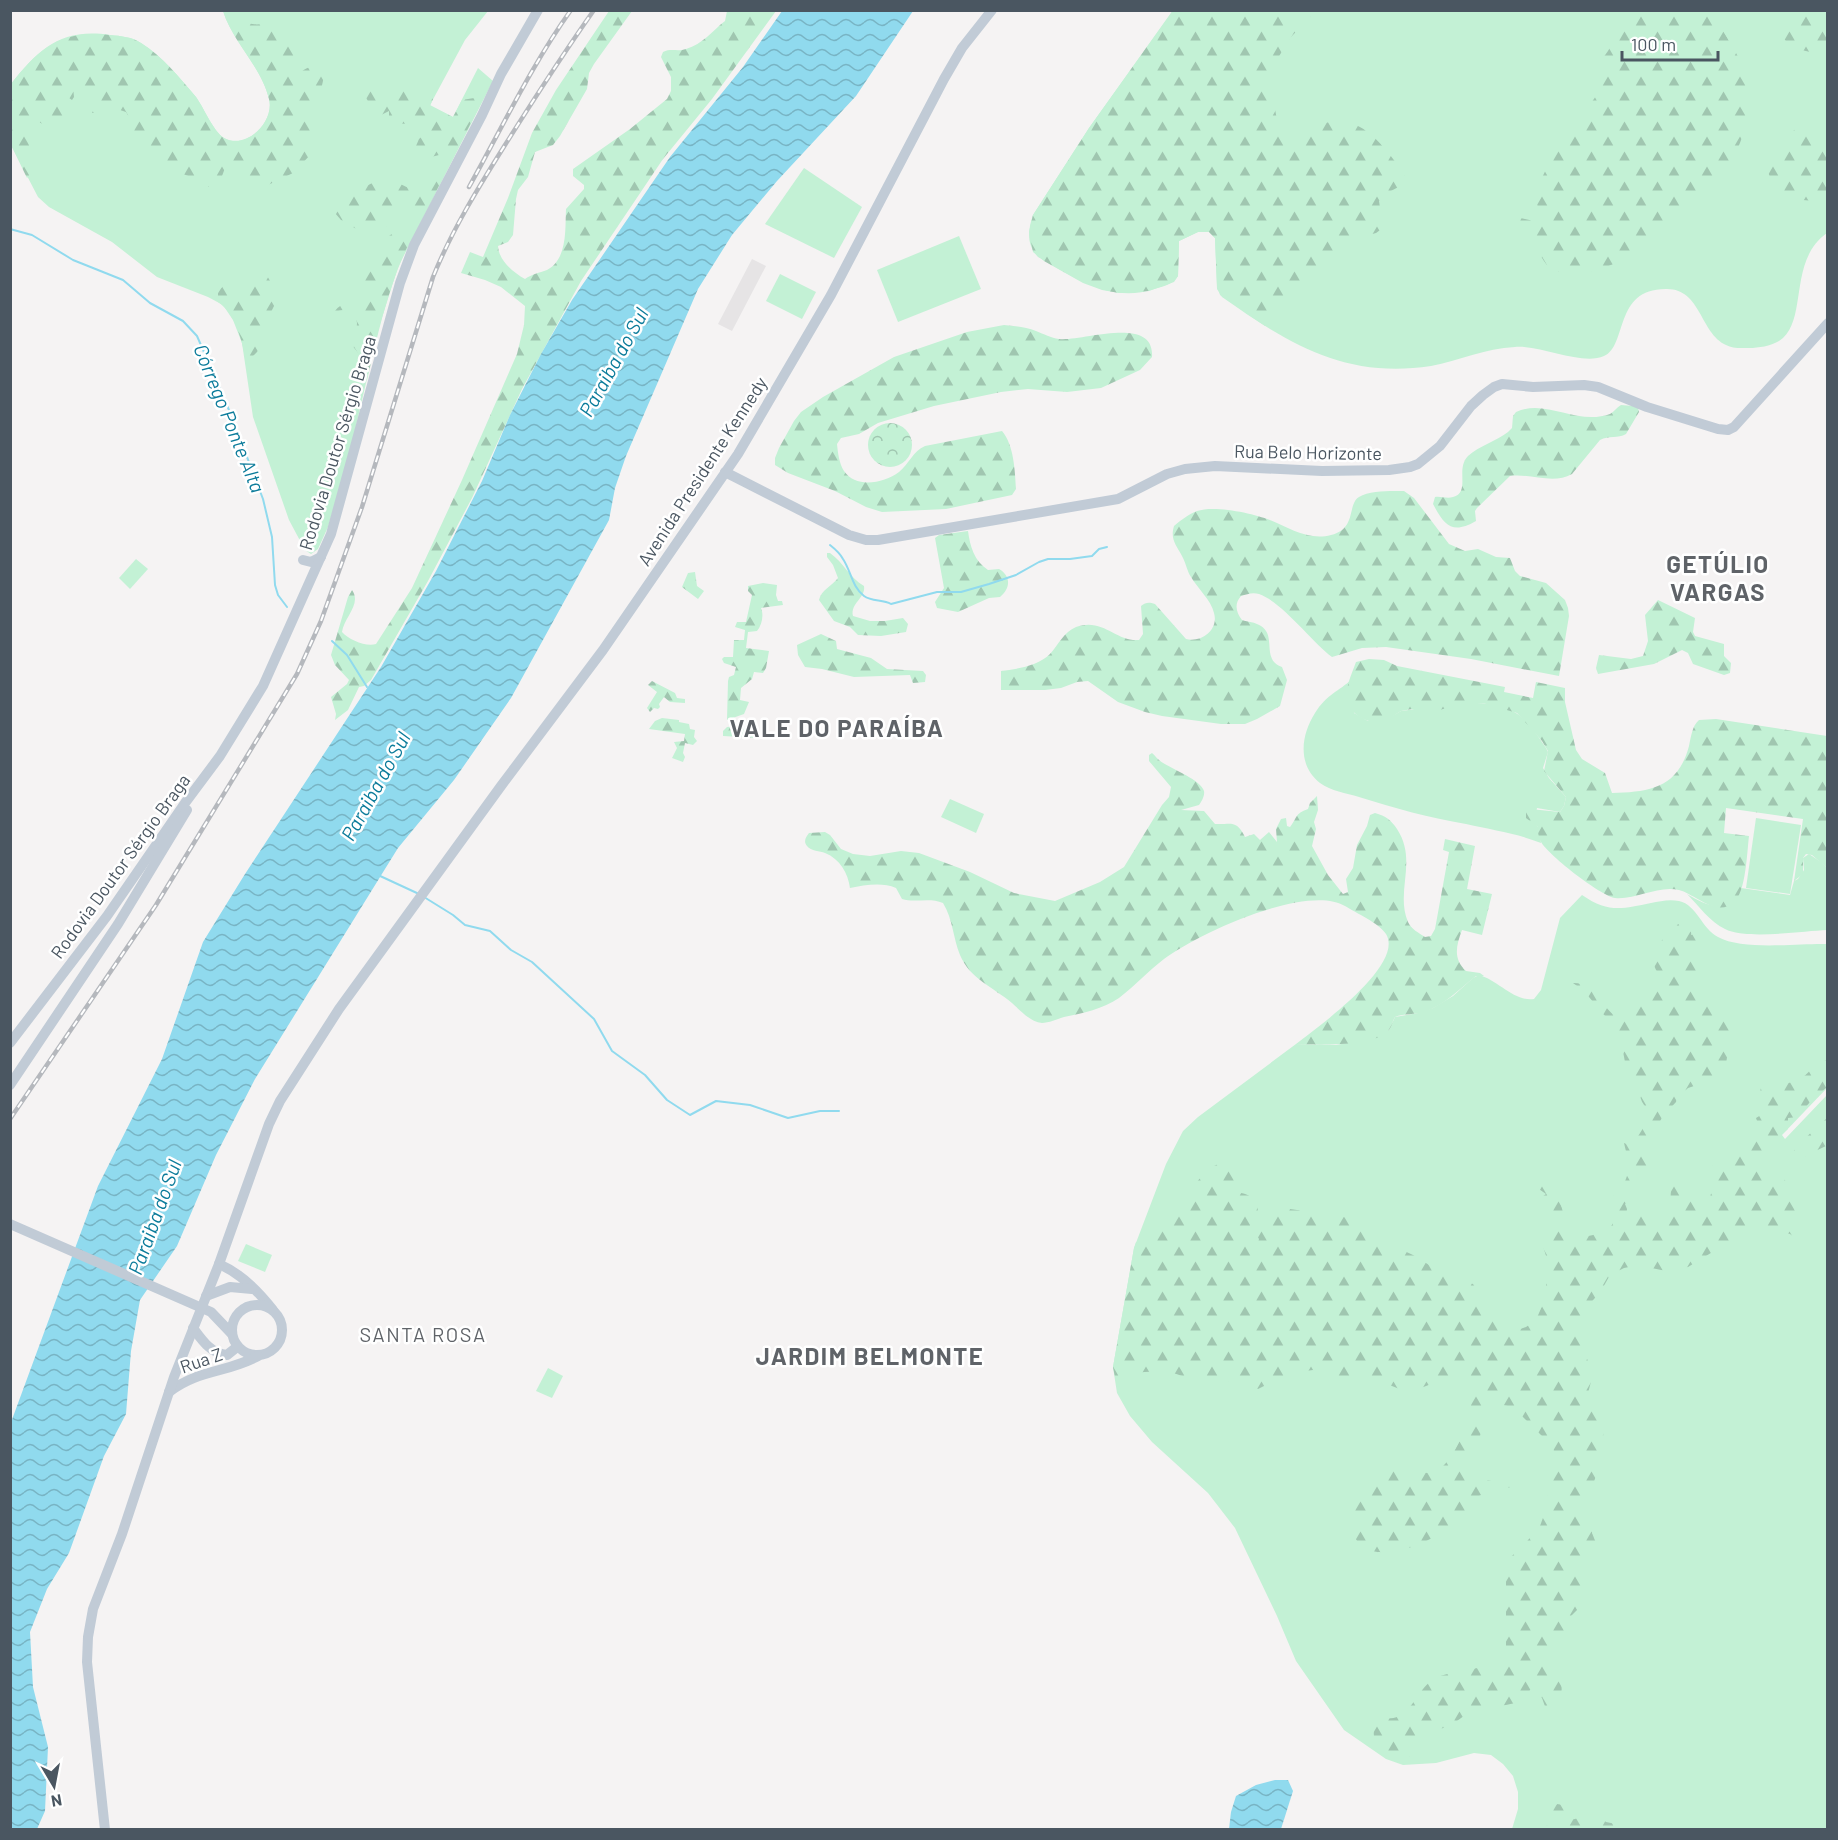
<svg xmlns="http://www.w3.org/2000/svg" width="1838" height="1840" viewBox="0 0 1838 1840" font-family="Barlow,sans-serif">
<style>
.education{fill:#e6e4e5}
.green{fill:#c3f1d5}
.forest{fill:url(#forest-firs)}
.park{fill:url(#park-crowns)}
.water{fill:url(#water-waves)}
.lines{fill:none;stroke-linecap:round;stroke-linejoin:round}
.stream{stroke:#90daee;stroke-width:2}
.secondary{stroke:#c1cbd6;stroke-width:10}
.rail-casing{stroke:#b5b8bd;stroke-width:4.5}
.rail{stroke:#fff;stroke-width:2;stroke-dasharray:7;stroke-linecap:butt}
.labels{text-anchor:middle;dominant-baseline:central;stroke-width:5;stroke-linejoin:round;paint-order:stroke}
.street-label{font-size:18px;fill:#4a5661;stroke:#fff}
.water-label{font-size:20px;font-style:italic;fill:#0c7c9b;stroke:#fff}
.neighbourhood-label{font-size:20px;letter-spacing:1.5px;fill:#5f6368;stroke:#fff}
.district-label{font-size:24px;font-weight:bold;letter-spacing:1.5px;fill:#5f6368;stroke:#fff}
</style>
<defs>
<pattern id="forest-firs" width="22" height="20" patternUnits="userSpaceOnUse" patternTransform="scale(1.5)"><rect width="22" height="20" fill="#c3f1d5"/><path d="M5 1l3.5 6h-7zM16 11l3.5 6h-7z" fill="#a0c6b0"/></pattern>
<pattern id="park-crowns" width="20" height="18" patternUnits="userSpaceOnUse" patternTransform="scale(1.5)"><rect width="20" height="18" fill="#c3f1d5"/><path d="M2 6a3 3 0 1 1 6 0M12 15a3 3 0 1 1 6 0" fill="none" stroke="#a0c6b0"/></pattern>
<pattern id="water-waves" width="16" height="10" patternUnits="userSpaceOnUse" patternTransform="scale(1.5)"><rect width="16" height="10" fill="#90daee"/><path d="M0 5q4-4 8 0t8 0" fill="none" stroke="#78b4c4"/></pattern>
</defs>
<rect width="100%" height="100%" fill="#f5f3f3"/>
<polygon class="education" points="752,259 766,266 732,331 718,324"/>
<g class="green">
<path d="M223,11h265l-23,29 -35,65 23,12 25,-49 15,13 -95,186 -19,60 -30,129 -21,71 -10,22 -7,5 -6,-4 -16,-30 -36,-103 -11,-74 -9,-23 -10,-15 -15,-8 -51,-20 -45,-35 -63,-35 -11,-10 -27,-52v-61c29,-36 50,-56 99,-49 11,1 22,2 31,8 21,13 39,35 55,54 8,11 17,34 28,41 23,12 51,-17 45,-39 -8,-33 -36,-57 -46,-88z"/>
<path d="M1173,11h654v222c-40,28 -18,89 -48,108 -9,5 -20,7 -30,7 -8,0 -16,1 -23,-3 -26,-12 -25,-56 -59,-56 -54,-1 -39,57 -63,67 -22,10 -63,-11 -89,-9 -30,1 -56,14 -84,19 -86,13 -142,-22 -209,-69l-5,-8 -2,-51 -6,-6h-11l-19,9 -1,35c-6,9 -14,10 -24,13 -43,15 -80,-12 -116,-32 -12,-13 -10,-27 -5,-42l56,-87z"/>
<polygon points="804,168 862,207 834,258 765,224"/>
<polygon points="959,236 981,289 898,322 877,270"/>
<polygon points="780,274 816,292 802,319 766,301"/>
<polygon points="136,559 148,569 130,589 119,578"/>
<path d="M1352,679l2,34 14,8 26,-6 7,-4c34,-5 84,-17 115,2 11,7 23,24 30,35l2,4 -5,16 6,10 17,19 -2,9 -4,6 -23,-4 -3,14 4,5 3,16c-25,-10 -49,-13 -75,-19 -36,-6 -72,-16 -107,-27 -13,-4 -28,-6 -39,-14 -23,-18 -19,-48 -5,-70 12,-19 23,-21 37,-34z"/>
<polygon points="950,799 984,814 976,833 941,817"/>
<polygon points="1756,818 1801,825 1790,894 1746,888"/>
<path d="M1809,854l12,8 6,6v62c-25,1 -81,10 -102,-1 -15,-7 -26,-23 -38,-35 19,12 45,22 54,-6l49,7 4,-14 4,-2 6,-9 -1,-12z"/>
<path d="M1582,895c26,18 40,14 69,8 9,-2 19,-4 28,-2 18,4 23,28 39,36 25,14 81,6 109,7v144l-45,47 3,4 42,-44v734h-315l6,-20v-17l-5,-16 -10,-12 -12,-9 -17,-2 -38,10 -33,2 -17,-6 -42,-29 -48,-69 -19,-45 -42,-88 -27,-35 -56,-51 -22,-26 -13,-23 -4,-26 21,-119 32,-84 17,-33 15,-14 98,-73 40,1 39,-7 14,-8 6,-13 23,-4 15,-5 20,-12 20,-18 6,-3c19,5 35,27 55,24l7,-9 19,-72z"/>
<polygon points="246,1244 272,1255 265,1272 238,1261"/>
<polygon points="548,1368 563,1376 552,1398 536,1391"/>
</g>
<g class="forest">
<path d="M1173,10l143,1 -26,27 -15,25 -3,12 -1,12 6,33 13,16c12,-1 23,-9 35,-13 38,-10 59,25 80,51l-1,10 -15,8 -10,9 4,27 -7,5 -29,8 -9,5 -9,14 -10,9 -9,14 -27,13c2,18 -6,19 -18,30l-45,-31 -3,-10 -2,-47 -6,-6h-11l-19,9 -1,35 -4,6 -25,9 -30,2 -17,-3 -19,-7 -39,-22 -11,-9 -4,-20 4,-17 56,-87z"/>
<path d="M223,11h21l5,12c7,3 13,0 19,2 6,2 38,22 41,25l-1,6 -13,7 -7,9 1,4 8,1c6,-9 16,-13 27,-11l2,2 -13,56v28l-20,21 -25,12 -4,-2 -15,2 -4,-7 -3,-15c-21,-7 -15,12 -26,23l-8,1 4,-11 -1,-6 -20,7 -16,-6 -28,-27 -12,-7 -4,-6 -2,-14 -3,-5 -6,-2 -28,3 2,-4 -1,-8 -17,-22 -3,8 1,10 -2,3 -9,-6 1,26c-11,8 -20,7 -29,-1l-6,2c-5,15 3,33 6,48l-8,9 -16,-33v-61c28,-36 51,-55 99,-49 11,1 22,2 31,8 21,13 39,35 55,54 8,11 17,34 28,41 23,13 51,-17 45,-39 -8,-33 -36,-56 -46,-88z"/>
<path d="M609,11h23l-38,53 -5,9 -2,16 -27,47 -7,9 -18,7 -7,25 -10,13 -2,9 -3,36 -5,7 -10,4c1,15 15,26 27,33 7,-5 14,-6 22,-9 21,-11 18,-42 19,-61l18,-20v-4l-11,-9v-7l57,-40 37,-30 4,-8v-14l-10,-20 2,-5c8,-4 15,0 23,-3 17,-5 26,-18 39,-28l2,-10h49l-64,88 -49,60 -82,122 -59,108 -50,109 -44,83 -57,99 -7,6 -5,1 -11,23 -13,10 1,-6 -5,-17 16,-13 2,-4 -14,-15 -4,-10 17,-58 4,-7c10,14 -8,27 -10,42 7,8 24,15 34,12l36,-56 50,-108 55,-126 7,-29 1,-19 -24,-19 -16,-7 -24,-7 9,-21 13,5 25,-59 24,-65 24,-43z"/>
<path d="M1612,11h98c15,24 37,52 39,82 2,51 -32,102 -75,129 -9,5 -19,9 -28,15 -7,5 -10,11 -15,16 -15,15 -64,29 -82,14 -6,-5 -8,-13 -13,-18 -11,-14 -18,-14 -24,-33l30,7 -5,-19 3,-22 9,-19 47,-67 3,-9 -2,-21c13,-18 28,-34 15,-55z"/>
<path d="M1776,11h51v45c-16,-6 -36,-3 -46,-22 -3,-7 -2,-16 -5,-23z"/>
<path d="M371,88c15,0 51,0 62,11l-3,7 23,11 9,-17 12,-2 7,5 -60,118 -5,-2 -4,-7 -13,-3 -3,9 -7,7 -12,6 -10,1 -9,-2 -17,-10 -6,-7 -1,-4c4,-9 10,-11 18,-15 13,-6 18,-13 35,-14 13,0 22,13 36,9l9,-9 14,-22 -3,-4 -16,4 -7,-3 -4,-9 3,-7 8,-7 -4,-7 -30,-2 -4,-4v-8l-10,5 -3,-1 -11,-19 1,-5z"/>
<path d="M1806,126l21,15v64l-12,-4 -25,-2c-14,-10 -29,-26 -19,-43 3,-6 9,-10 13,-15 6,-8 11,-14 22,-15z"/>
<path d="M400,228h5l4,4 -2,7 2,4c-21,44 -31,90 -42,137l-6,-8 3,-12 -13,-16c2,-7 6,-14 6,-21 -1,-13 -13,-16 -23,-10 10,-20 48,-4 26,-41 10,-28 21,-14 31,-29l-2,-7z"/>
<path d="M266,274l10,17 1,9 -6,12 -3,23 -11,17 -11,11c-3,-20 -10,-49 -28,-61v-10l6,-7 11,-4 11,5h16z"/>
<path d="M1004,325c11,1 22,2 32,6 8,3 15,7 23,8 22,3 96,-25 93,18l-12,13 -39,18 -34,4 -39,-3 -27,3 -67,14 -56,17 -19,11 -18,4 -4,6c1,9 2,19 7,27 12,18 40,12 55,1 10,-8 14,-21 26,-26l77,-15c12,14 13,40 14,58l-4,6 -66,14 -64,3 -16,-5 -31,-16 -47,-18 -13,-8v-7l4,-10 15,-27 7,-9 22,-15 71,-40 73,-25z"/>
<path d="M1621,405l12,1 5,2 1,4 -13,22c-8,5 -17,1 -26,6l-28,34c-19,11 -42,-1 -62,2l-33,32 -2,3 1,10c-24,14 -32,4 -43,-17l2,-7c6,-1 12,2 18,0 18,-5 2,-28 15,-41 11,-10 28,-15 40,-24l4,-4 1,-12 3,-4c30,-14 61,14 94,2 4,-2 7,-7 11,-9z"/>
<path d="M1404,491l10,7 35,46 16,7 13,-2 18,8 14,1 5,13 5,5 26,7 19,17 3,8 1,8 -10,60 -88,-17 -85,-12 -24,1 -30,9c-20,-15 -50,-55 -73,-63 -6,-2 -12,0 -18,2 -7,8 -5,16 1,24 6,2 13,2 19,6 16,10 0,34 21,41l5,13 -7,26 -23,13 -12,5h-24l-59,-8 -17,-4 -27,-10 -30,-21 -11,1 -16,6 -16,2h-44v-19c16,-2 37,-5 49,-17 8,-9 14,-22 26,-27 27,-10 40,15 63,13l4,-6 -2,-28c5,-4 8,-4 14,-2l31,35c15,4 33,-9 28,-26 -3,-13 -16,-24 -23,-36 -4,-6 -5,-14 -9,-21 -6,-11 -12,-17 -8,-30 7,-6 15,-12 23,-15 17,-6 56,2 73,9 19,8 39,21 61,15 26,-6 16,-31 28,-38 11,-7 33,-6 45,-6z"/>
<path d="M968,531c2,15 6,30 20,39l11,-1c12,7 12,19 1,28l-11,1 -31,14 -21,-4 -2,-6 9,-14 -9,-50 4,-3z"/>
<path d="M827,553h3c14,10 19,24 34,33 2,12 -14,17 -11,30l17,5h15l18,-3 5,6 -2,8 -25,4 -23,-1 -8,-8 -16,-6 -15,-21c2,-10 14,-15 19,-22l-5,-13 -6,-8z"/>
<polygon points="695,572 697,586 704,591 698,599 682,587 688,573"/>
<path d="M763,583l14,2 -1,10 2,6h4l1,4 -22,3c3,7 1,17 -4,23l-9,1 -2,16 23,3 -3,17 -3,5 -9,-1 -2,7 -11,9 -1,12 9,2 -5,12 -17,6 1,-39 1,-4 5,-2 2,-8 -12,-4 -2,-4 2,-2h9l1,-17h10l1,-10 -10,-3 2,-5h9l6,-27 -4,-4v-5z"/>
<polygon points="1658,600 1695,618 1693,632 1695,636 1724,644 1724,656 1731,663 1730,673 1724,675 1693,664 1688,653 1682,650 1654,664 1598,674 1596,668 1599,655 1631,659 1643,656 1648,641 1645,615"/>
<polygon points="821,634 836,641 837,649 871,658 887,669 923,671 926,675 925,682 913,683 910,675 854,677 822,669 805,667 798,655 797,645"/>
<path d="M1369,659l15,1 13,6 108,21 -1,5 29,6 3,-16 29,6v14l11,48 6,9 23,14 7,20c38,-1 66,-5 77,-47 2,-9 3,-20 10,-26l17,-1 111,17v132l-15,-13 -6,-1 -3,4v16l-9,7 9,-62 -77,-11 -2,25 25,3c-2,16 -3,56 -15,66 -17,16 -39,-8 -55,-12 -21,-5 -43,10 -64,8 -14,-2 -70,-45 -75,-58 -2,-4 -2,-9 -2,-13l-12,-9v-8l4,-1 30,3 4,-6 2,-9 -22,-26 4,-20 -6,-10 -25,-28 -34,-10h-20l-30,9 -21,-3 -11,2 -19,12c-16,0 -35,-9 -35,-28 -1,-10 6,-24 9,-33z"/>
<polygon points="652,681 675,693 677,698 685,699 685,703 670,702 664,697 659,704 660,707 658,709 654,708 650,712 647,708 657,692 648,685"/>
<polygon points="662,718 679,720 679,722 689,724 690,729 695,730 694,737 697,741 693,745 685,743 683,753 685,757 683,762 672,758 677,748 674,742 684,741 685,734 649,729 655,721"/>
<polygon points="736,726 752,730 753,734 758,734 757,738 723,736 723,731 727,727"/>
<path d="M1152,753c3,2 4,5 7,7 9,8 42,19 45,31 1,5 -3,11 -5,14l-18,5 23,1 11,13c16,1 21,-5 30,13l9,-3 6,6 9,-8 8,10 -1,-13 5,-10 5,-1 1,8 3,1c8,-10 4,-13 18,-18l2,-6 7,-7 1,14 -4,12 2,7 -4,17 16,29 15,19 5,-2 -2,-13 7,-11 4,-23 10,-19 3,-11 5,-2c11,3 16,7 22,16 21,32 -2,62 11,93 3,7 11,11 17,15l6,-1 4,-7 14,-77 -6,-2 2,-11 30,7 -8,43 25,5 -10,41 -20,-5c-6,16 -9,29 4,41l14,2 4,3h-8c-17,13 -31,29 -52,36 -9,3 -20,1 -29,5 -3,5 -3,9 -6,13 -12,17 -74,15 -93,14 22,-17 109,-79 90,-110 -7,-11 -30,-21 -41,-28 -38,-23 -148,28 -181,53 -16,12 -29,27 -45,39 -16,11 -36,15 -55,19 -6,2 -16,6 -22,6 -12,-1 -22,-13 -30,-20 -19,-16 -42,-24 -52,-48 -7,-17 -7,-36 -17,-52 -13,-6 -28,0 -41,-4l-6,-11c-14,-6 -31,-3 -46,0 -2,-15 -10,-29 -25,-35 -5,-2 -14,-2 -18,-7 -4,-5 -1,-9 2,-13l16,-1 5,3 11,14 12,5 17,2 31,-5 18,2 51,19 44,21 41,8 45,-19 24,-15 38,-62 7,-8 2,-10 -22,-26v-6z"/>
<path d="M1683,921l7,1 2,6 -1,7 11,-4 4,1 -1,12 -7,18 2,14 -3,10 2,3 16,-3 5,2 -4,15 2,12 6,2 6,-2 3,2 -7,47 -17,17 -21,7 -11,10 -1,4 -13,14 -8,14 -7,36c-16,11 -15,13 -16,32l-7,6 2,5 -1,9 15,-7 -3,-8 2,-5 5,-1 5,5c-1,11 1,18 14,16l6,-8 1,-22 5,-4h4l13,19 14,-1c4,-6 6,-12 4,-19l-9,-5 1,-6 16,-11 24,-12 17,-20 -4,-11 5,-3 -4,-12 4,-15c19,-4 43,-3 52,-23l14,-5v27l-17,15 -13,15 -9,1v11l-28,25 -3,8c8,5 18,8 25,15 12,11 8,30 18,43l-1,12 3,9 -5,-2 -7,-5 -18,-5 -14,-7 -6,2 -20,16 -44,27 -22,4 -24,-5h-8l-10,2 -14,7 -9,16 -14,16 -2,9 -1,35 9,23 -5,19 16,20c0,32 -4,64 -21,92l2,8 8,-1 -1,21 6,15v7l-5,5 -5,2 -4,-4 1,28 -3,19 -16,16 -4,26 -12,13c2,9 9,15 11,23 3,13 -5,28 -10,40l-9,-25 -11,-9 -11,13 -52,11 -18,13 -17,5 -10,6 -7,16 -7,4h-15l-17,-14 -3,-6 -1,-15c9,-7 17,-1 26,-6 16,-9 20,-28 35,-37 13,-8 43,-9 59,-15l7,-3 6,-7v-93l16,-14 18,-21 4,-11v-10l5,-13 3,-23 4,-12 -4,-11 -33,-33 -11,-7 -11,-2 -11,11 -10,35 -8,16 2,7 5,5 44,8c-13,2 -28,3 -40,10 -10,6 -13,16 -21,24 -22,21 -91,55 -106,11 -14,-40 22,-41 44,-64 15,-2 28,11 41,4 19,-10 43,-69 32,-89l-17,-3 -13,2 -26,10 -11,-1 -25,-10 -33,-3 -31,-7 -23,3 -32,16 -4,-2 -16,2c-20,-19 -21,-10 -43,-11 -10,0 -19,-5 -28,-6 -18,-1 -36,0 -52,5l-2,-10 21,-119 2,-6c41,6 56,-94 101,-78l1,4 -3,15 -14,9c16,-2 44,2 35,26 -3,6 -7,6 -8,13l5,9 -2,9 7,-6 1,-4 -4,-7 1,-3 11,-5 2,-20 12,-3 9,8 7,1 53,8 8,3 27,21 28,13 29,18 31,11 21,32 8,8 15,6 9,-3 10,-7 9,-21 3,-37 -7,-22 10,-13 -8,-21 -1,-9 4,-3 -10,-7 -4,-12 10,-4 7,3 1,12 6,4 2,4 9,33 10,4 5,5c10,1 23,-4 30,-11l2,-35 10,-6 6,-16 -6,-25 8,3 18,-29c-1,-9 -7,-11 -9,-18 -3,-7 1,-13 -2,-20l-12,-6 -7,-38 -4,-11 -12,-9 -20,-24 -11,-8c22,-1 30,28 48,37l5,-7 1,-11 15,-1 5,-12 16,-9c-15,-19 -10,-21 0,-42l12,-4 2,-9z"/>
<path d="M1827,1118l-1,28 -17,8 -23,15c-1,-16 31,-41 41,-51z"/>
<polygon points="1557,1804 1563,1805 1565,1809 1566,1820 1575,1819 1583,1816 1595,1815 1601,1817 1606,1822 1616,1824 1618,1829 1546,1829 1551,1809"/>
</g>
<circle class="park" cx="890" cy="445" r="22"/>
<g class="water">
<polygon points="782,11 913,11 856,96 777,181 732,235 698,289 626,456 615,488 609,520 511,698 454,780 398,848 255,1079 216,1155 177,1246 140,1300 131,1351 126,1414 104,1456 69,1553 47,1589 30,1632 33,1687 48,1747 45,1811 37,1829 11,1829 10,1425 98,1186 162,1059 203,942 245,874 381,667 436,571 482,481 510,415 541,354 572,300 670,157 743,67"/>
<polygon points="1275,1780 1288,1780 1293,1791 1281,1829 1229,1829 1231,1812 1236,1796 1256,1785"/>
</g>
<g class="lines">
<g class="stream">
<polyline points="10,229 32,235 73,260 123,280 150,303 183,321 197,336 229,410 263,499 272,537 275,585 278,595 287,607"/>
<path d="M830,545c5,4 10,8 13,14 8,12 9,28 21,37 8,6 19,3 27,8l46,-12h24l28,-8 27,-9 23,-13 9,-3h22l22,-3 7,-7 8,-2"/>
<polyline points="332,641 347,655 367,687"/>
<polyline points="378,875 419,894"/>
<polyline points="424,897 453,915 465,925 490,931 511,950 532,962 594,1019 612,1051 645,1075 667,1100 690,1115 716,1101 750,1105 788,1118 820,1111 839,1111"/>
</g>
<g class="secondary">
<polyline points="725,472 849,535 866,540 878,540 1118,499 1167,474 1185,469 1215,466 1322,471 1389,470 1410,467 1418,464 1440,446 1471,406 1483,395 1494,387 1502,384 1533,387 1584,385 1598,387 1647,407 1718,429 1728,430 1734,427 1828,323"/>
<polyline points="303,560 311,562 321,557"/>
<polyline points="10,1043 107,916 185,803 220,756 263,686 331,534 400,283 414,245 482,115 501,74 538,10"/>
<polyline points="10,1085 118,924 187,810"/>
<polyline points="10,1224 211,1312 231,1333"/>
<path d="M219,1264c21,9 40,28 54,46"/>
<polyline points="206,1296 230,1287 252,1289"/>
<circle cx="257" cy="1330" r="25"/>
<path d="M193,1328c9,12 18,26 34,27l10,-8"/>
<path d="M169,1392c30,-23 58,-19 89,-36"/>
<polyline points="105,1830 87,1662 88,1637 93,1609 122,1534 174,1377 219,1264 269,1124 280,1101 339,1009 501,786 603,650 738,454 831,295 944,79 962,48 992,10"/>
</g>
<defs>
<g id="rail">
<path d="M469,187c33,-59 62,-121 102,-177"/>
<path d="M10,1119l146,-214 141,-231 24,-53 41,-114 71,-230c19,-47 45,-89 72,-132 29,-46 58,-91 89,-135"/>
</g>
</defs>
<use href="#rail" class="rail-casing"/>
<use href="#rail" class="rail"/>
</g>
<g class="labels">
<g class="street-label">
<text transform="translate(337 443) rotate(-73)">Rodovia Doutor Sérgio Braga</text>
<text transform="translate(1308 452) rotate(1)">Rua Belo Horizonte</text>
<text transform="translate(702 471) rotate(-57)">Avenida Presidente Kennedy</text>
<text transform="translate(120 866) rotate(-54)">Rodovia Doutor Sérgio Braga</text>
<text transform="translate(201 1360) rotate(-19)">Rua Z</text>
</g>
<g class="water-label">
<text transform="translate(613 362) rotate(-61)">Paraiba do Sul</text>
<text transform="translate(230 418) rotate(68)">Córrego Ponte Alta</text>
<text transform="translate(375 786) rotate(-61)">Paraiba do Sul</text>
<text transform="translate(154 1217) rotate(-70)">Paraiba do Sul</text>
</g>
<g class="neighbourhood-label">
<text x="423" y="1334">SANTA ROSA</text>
</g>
<g class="district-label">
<text x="1718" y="563">GETÚLIO<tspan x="1718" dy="28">VARGAS</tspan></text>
<text x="837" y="727">VALE DO PARAÍBA</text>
<text x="870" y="1355">JARDIM BELMONTE</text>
</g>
</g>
<rect width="1838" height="1840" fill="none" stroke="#4a5661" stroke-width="24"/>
<g transform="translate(54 1786) rotate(170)" stroke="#ffffff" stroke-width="4.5" paint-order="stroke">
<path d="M0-4.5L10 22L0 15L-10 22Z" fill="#4a5661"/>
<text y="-9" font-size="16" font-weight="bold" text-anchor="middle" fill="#4a5661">N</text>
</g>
<path d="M1622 51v9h96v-9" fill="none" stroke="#4a5661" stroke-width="3"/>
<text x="1631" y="51" font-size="18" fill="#4a5661" stroke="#ffffff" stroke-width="4.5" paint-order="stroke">100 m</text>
</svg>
